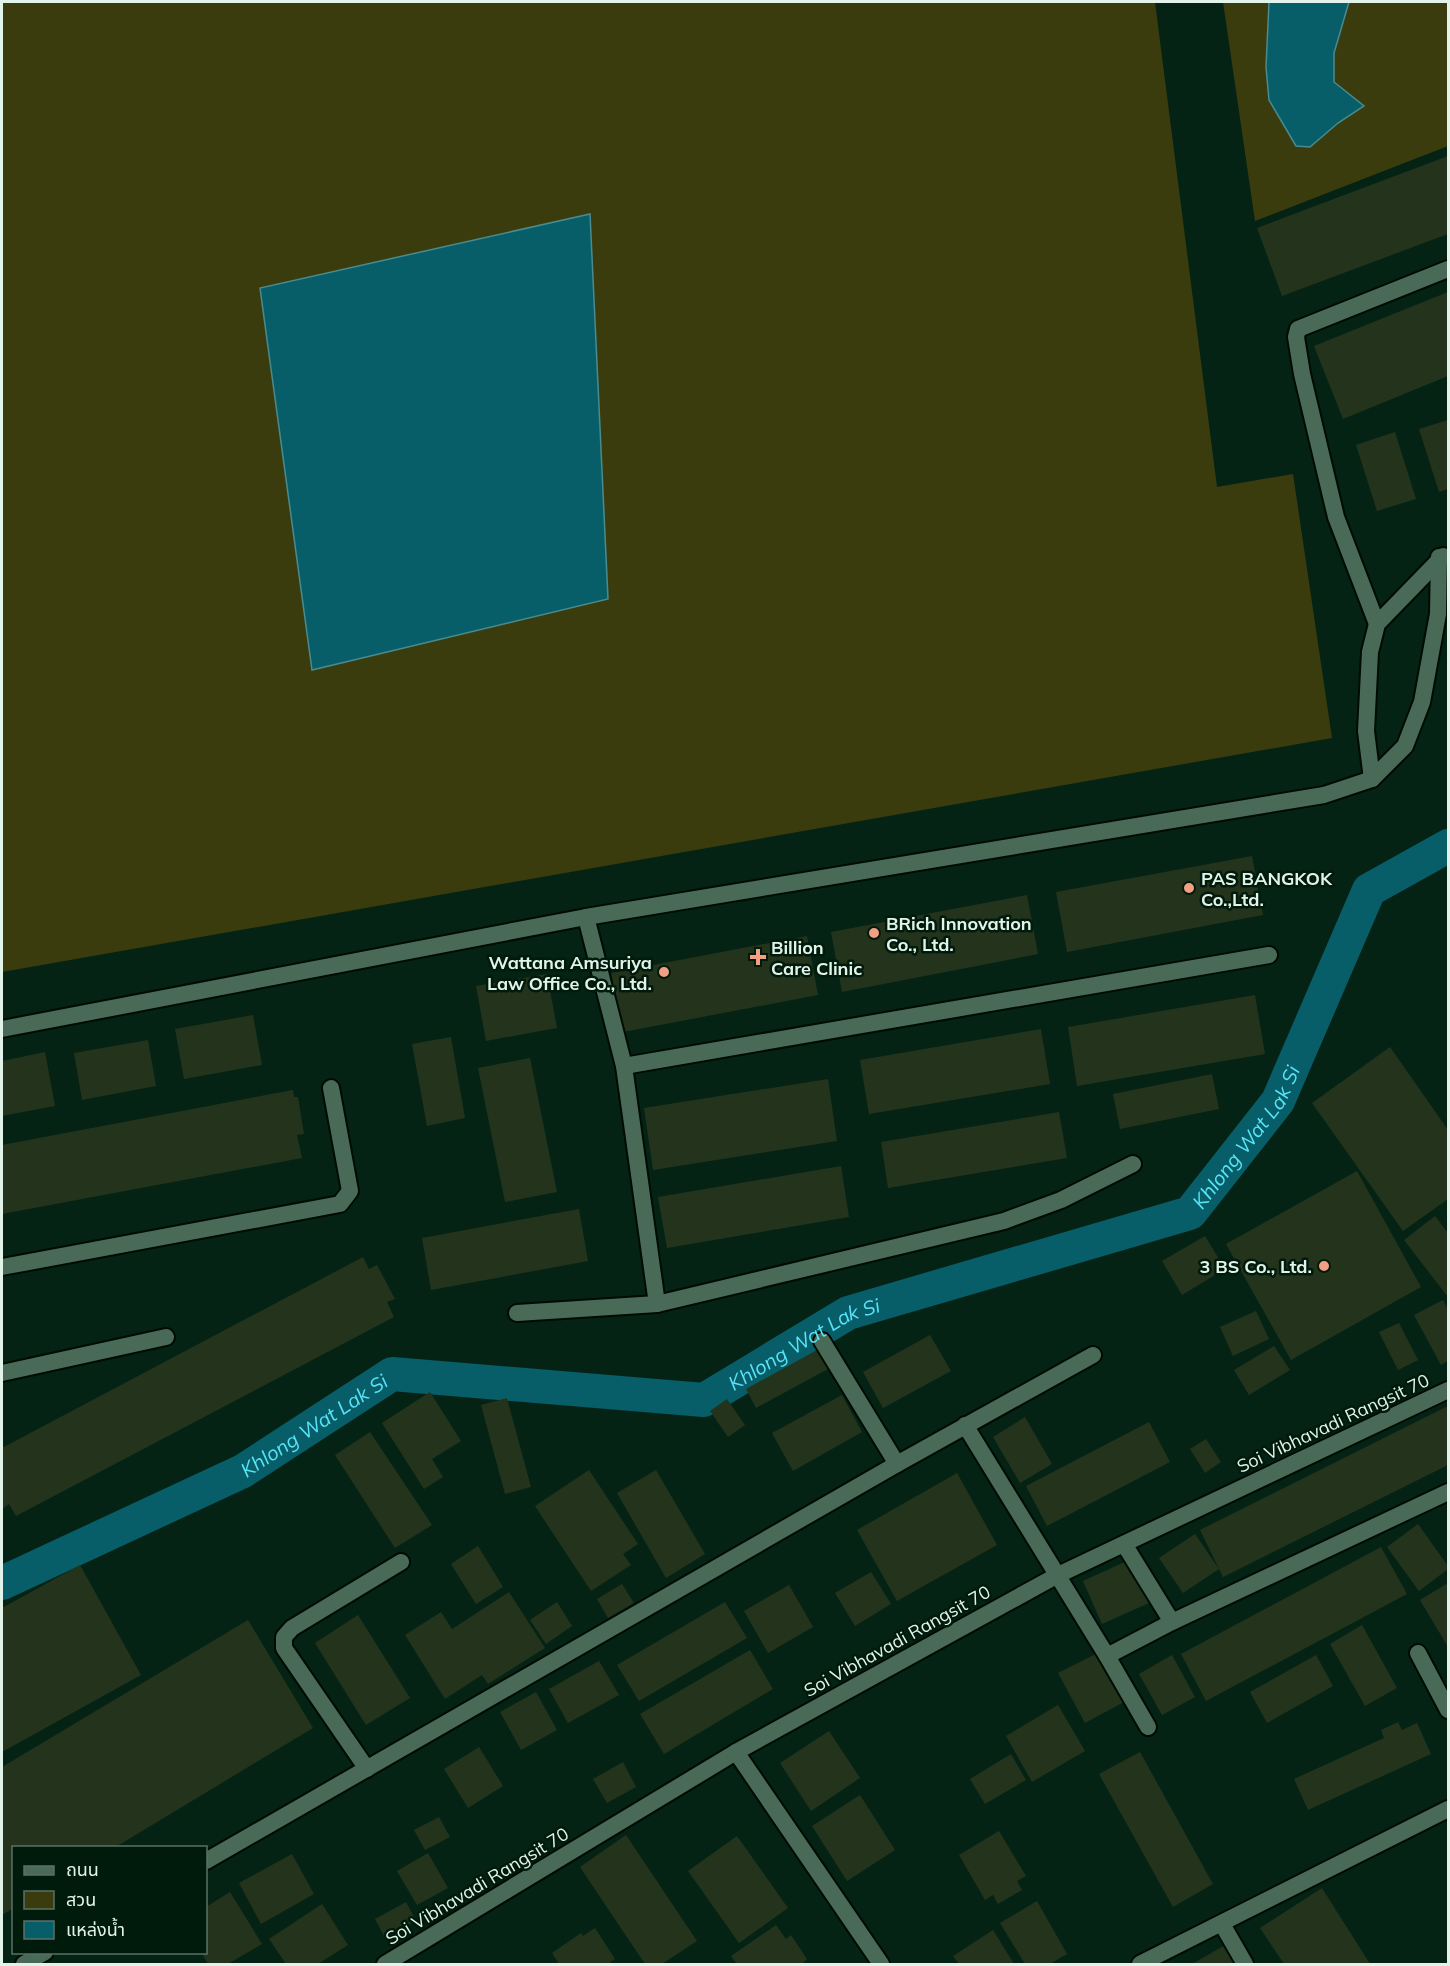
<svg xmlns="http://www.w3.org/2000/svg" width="1450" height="1966" viewBox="0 0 1450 1966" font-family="Mulish,'Noto Sans Thai',sans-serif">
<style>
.green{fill:#3a3c0e}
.water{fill:#085e68;stroke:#498b8f;stroke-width:1.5}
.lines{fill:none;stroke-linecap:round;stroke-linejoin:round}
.canal{stroke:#085e68;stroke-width:34}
.building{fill:#24341c}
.service-casing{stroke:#000b03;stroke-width:20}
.minor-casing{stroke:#000b03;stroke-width:20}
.service{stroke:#4a6a58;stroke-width:16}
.minor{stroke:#4a6a58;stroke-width:16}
.poi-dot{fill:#f39f84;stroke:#001a0c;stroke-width:2}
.labels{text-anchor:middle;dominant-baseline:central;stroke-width:5;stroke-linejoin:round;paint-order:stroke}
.poi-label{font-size:18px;font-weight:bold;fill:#e2f4ea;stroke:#001a0c;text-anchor:start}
.street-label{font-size:18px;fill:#e2f4ea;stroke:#001a0c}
.water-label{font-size:20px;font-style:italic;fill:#57e3f8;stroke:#001a0c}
</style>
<rect width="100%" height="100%" fill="#042315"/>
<g class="green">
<polygon points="2,2 1155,2 1217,487 1293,474 1332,738 2,972"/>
<polygon points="1223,2 1269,2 1266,67 1338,123 1364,106 1334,82 1334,53 1349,2 1448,2 1448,146 1255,221"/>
</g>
<g class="water">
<polygon points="1269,2 1349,2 1334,53 1334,82 1364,106 1338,123 1310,147 1296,146 1269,100 1266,67"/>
<polygon points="590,214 608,599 312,670 260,288"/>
</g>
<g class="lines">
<path class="canal" id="s1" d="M2,1583l241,-112 149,-97 312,26 144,-87 342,-100 88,-112 91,-211 79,-44"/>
</g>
<g class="building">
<polygon points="1448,156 1448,234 1282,296 1257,228"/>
<polygon points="1448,292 1448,376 1343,419 1314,346"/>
<polygon points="1448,420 1448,489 1439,492 1419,429"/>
<polygon points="1395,432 1416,499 1377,511 1356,445"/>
<polygon points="1252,856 1263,915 1067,952 1056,892"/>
<polygon points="1027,895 1038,954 842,992 831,932"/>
<polygon points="807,936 818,995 623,1032 611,973"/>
<polygon points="547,974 557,1028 486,1041 476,986"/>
<polygon points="1255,995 1265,1054 1077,1086 1068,1027"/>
<polygon points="253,1015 262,1065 184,1079 175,1029"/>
<polygon points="1041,1029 1050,1084 869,1114 860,1060"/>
<polygon points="451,1037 465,1118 427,1126 412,1044"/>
<polygon points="148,1040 156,1086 82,1100 74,1053"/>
<polygon points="1390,1047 1448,1130 1448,1199 1403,1231 1312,1103"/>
<polygon points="45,1052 55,1106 2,1116 2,1061"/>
<polygon points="530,1058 557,1192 505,1202 478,1068"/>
<polygon points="1212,1074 1219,1109 1120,1129 1113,1094"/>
<polygon points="828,1079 837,1141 653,1170 644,1108"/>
<polygon points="293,1090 294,1097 298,1097 304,1134 297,1135 302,1158 2,1214 2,1145"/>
<polygon points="1059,1112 1067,1158 888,1188 881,1142"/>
<polygon points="841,1166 849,1217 667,1248 658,1197"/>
<polygon points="1357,1171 1421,1287 1291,1360 1226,1244"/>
<polygon points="579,1209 588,1261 431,1290 422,1238"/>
<polygon points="1435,1216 1448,1233 1448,1297 1404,1240"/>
<polygon points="1205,1236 1225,1269 1182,1295 1162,1261"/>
<polygon points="363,1257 369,1269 377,1265 395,1299 387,1302 394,1317 16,1516 9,1504 2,1509 2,1448"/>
<polygon points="1443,1300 1448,1310 1448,1361 1441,1365 1414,1315"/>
<polygon points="1256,1311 1269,1339 1233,1356 1220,1327"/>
<polygon points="1399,1323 1418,1360 1398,1370 1379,1332"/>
<polygon points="930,1335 951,1371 883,1408 863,1372"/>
<polygon points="1274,1346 1290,1370 1249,1395 1234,1370"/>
<polygon points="817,1350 828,1369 756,1408 746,1389"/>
<polygon points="430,1392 461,1441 432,1459 443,1477 424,1489 382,1423"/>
<polygon points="842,1395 862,1432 793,1471 772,1433"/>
<polygon points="507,1398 531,1487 505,1494 481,1405"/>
<polygon points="727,1399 745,1425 728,1437 710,1411"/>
<polygon points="1448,1406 1448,1465 1223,1577 1200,1530"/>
<polygon points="1025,1417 1052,1464 1020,1483 993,1437"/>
<polygon points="1149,1422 1170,1462 1047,1526 1026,1486"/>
<polygon points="370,1432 432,1525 395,1548 335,1455"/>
<polygon points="1206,1439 1221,1462 1205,1473 1190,1449"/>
<polygon points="589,1470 638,1544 623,1554 631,1565 591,1591 535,1506"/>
<polygon points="656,1470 705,1554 666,1578 617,1493"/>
<polygon points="957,1473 997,1545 897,1601 857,1530"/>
<polygon points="1418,1524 1448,1566 1448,1569 1419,1591 1387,1547"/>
<polygon points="1195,1534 1219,1569 1183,1593 1159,1558"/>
<polygon points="478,1546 503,1587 476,1604 451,1564"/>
<polygon points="1381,1547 1407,1594 1206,1701 1181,1654"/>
<polygon points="1129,1560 1149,1603 1102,1624 1083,1581"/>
<polygon points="80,1565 141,1675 2,1752 2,1608"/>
<polygon points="871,1572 891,1604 855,1626 835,1593"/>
<polygon points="1448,1583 1448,1647 1420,1600"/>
<polygon points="622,1584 634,1603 608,1618 597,1599"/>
<polygon points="789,1585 813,1627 768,1653 744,1611"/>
<polygon points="509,1592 545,1648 488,1684 482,1675 445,1699 405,1635 441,1612 452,1629"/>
<polygon points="557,1602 572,1626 546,1644 530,1620"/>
<polygon points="725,1602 747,1638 639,1701 617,1665"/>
<polygon points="358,1615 410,1698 366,1725 315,1643"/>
<polygon points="248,1620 313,1728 114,1848 14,1848 14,1908 2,1915 2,1767"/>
<polygon points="1362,1625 1397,1688 1365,1706 1330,1644"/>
<polygon points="750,1650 773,1689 664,1754 640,1714"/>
<polygon points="1100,1652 1124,1702 1085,1723 1058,1673"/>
<polygon points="1172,1655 1195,1697 1162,1715 1139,1674"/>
<polygon points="1316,1655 1333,1686 1267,1723 1250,1692"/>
<polygon points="599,1661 619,1695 568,1723 549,1689"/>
<polygon points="536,1692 557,1730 521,1750 500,1712"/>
<polygon points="1058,1705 1085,1751 1032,1782 1006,1736"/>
<polygon points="1398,1722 1402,1730 1417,1723 1431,1754 1308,1810 1294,1779 1384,1738 1381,1730"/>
<polygon points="829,1731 860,1778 811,1811 780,1763"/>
<polygon points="479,1747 503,1786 468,1808 444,1769"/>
<polygon points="1140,1752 1213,1884 1173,1907 1099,1774"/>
<polygon points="1011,1754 1026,1780 985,1804 970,1779"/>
<polygon points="623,1762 636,1787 607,1803 593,1779"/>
<polygon points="860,1795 895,1850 847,1881 812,1826"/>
<polygon points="439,1817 450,1837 425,1850 414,1830"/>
<polygon points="999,1831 1026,1876 1017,1881 1022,1890 998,1904 993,1895 985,1900 959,1855"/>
<polygon points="626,1835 697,1941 662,1964 645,1964 580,1867"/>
<polygon points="737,1836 788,1908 739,1943 688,1871"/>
<polygon points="428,1853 448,1888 417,1905 397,1871"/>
<polygon points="292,1854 314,1894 261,1924 239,1883"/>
<polygon points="1322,1888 1370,1964 1284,1964 1260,1928"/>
<polygon points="230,1892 262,1944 228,1964 208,1964 201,1952 206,1952 206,1907"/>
<polygon points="1037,1901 1067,1954 1050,1964 1025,1964 1000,1923"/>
<polygon points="406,1902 416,1921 385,1938 375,1919"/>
<polygon points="322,1904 348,1945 318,1964 286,1964 269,1939"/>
<polygon points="776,1925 786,1939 791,1935 807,1959 802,1964 737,1964 731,1956"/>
<polygon points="595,1928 615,1959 610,1962 612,1964 559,1964 552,1953 581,1933 583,1936"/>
<polygon points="993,1930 1014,1964 959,1964 953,1956"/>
<polygon points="1227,1944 1238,1964 1192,1964"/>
</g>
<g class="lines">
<defs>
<g id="service">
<polyline points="2,1267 340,1204 350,1191 331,1088"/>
<polyline points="2,1373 166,1337"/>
</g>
<g id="minor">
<polyline points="1377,624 1336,517 1302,374 1296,337 1298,329 1448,269"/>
<polyline points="1372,779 1366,731 1370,652 1377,624 1443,556"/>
<polyline points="586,917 624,1066 657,1304"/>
<polyline points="2,1029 586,917 1324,795 1372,779 1405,746 1422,702 1438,614 1439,557"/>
<polyline points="624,1066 1269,955"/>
<polyline points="517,1313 657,1304 1004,1221 1061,1200 1133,1164"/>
<polyline points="822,1341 897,1464"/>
<polyline points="965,1425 1107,1656 1172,1622 1448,1492"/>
<polyline points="1124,1544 1172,1622"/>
<polyline points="1418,1653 1448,1710"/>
<polyline points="1107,1656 1148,1727"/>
<polyline points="736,1752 881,1964"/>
<polyline points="367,1769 284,1648 284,1637 292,1628 401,1562"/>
<polyline points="206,1861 897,1464 1093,1355"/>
<polyline points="1222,1924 1245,1964"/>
<polyline points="24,1964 45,1952"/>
<polyline points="385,1964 736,1752 1056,1576 1448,1390"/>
<polyline points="1140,1964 1448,1809"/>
</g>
</defs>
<use href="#service" class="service-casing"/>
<use href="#minor" class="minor-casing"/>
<use href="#service" class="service"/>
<use href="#minor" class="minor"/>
</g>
<g class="poi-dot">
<circle cx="1189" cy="888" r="6"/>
<circle cx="874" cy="933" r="6"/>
<path d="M755 948h6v6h6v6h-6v6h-6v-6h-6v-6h6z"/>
<circle cx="664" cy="972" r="6"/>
<circle cx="1324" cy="1266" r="6"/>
</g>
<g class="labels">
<g class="poi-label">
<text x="1201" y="878">PAS BANGKOK<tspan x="1201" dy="21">Co.,Ltd.</tspan></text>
<text x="886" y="923">BRich Innovation<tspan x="886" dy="21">Co., Ltd.</tspan></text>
<text x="771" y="947">Billion<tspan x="771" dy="21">Care Clinic</tspan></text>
<text x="652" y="962" text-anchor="end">Wattana Amsuriya<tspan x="652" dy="21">Law Office Co., Ltd.</tspan></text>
<text x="1312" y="1266" text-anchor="end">3 BS Co., Ltd.</text>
</g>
<g class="street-label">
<text transform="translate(1333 1423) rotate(-25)">Soi Vibhavadi Rangsit 70</text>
<text transform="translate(897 1641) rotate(-29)">Soi Vibhavadi Rangsit 70</text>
<text transform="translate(477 1886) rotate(-31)">Soi Vibhavadi Rangsit 70</text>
</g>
<g class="water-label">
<text stroke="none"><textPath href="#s1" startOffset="1376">Khlong Wat Lak Si</textPath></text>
<text stroke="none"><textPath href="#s1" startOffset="872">Khlong Wat Lak Si</textPath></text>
<text stroke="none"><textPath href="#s1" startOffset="350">Khlong Wat Lak Si</textPath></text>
</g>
</g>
<rect width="1450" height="1966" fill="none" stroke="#e2f4ea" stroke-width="6"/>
<rect x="12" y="1846" width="195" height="108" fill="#001a0c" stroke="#5a7165" stroke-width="1.5"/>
<rect x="24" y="1866" width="30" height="9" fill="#4a6a58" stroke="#5a7165" stroke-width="1.5"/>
<text x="66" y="1876" font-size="18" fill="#e2f4ea">ถนน</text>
<rect x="24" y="1891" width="30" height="18" fill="#3a3c0e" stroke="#5a7165" stroke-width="1.5"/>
<text x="66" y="1906" font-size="18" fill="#e2f4ea">สวน</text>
<rect x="24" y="1921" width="30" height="18" fill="#085e68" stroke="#5a7165" stroke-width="1.5"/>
<text x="66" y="1936" font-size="18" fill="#e2f4ea">แหล่งน้ำ</text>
</svg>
